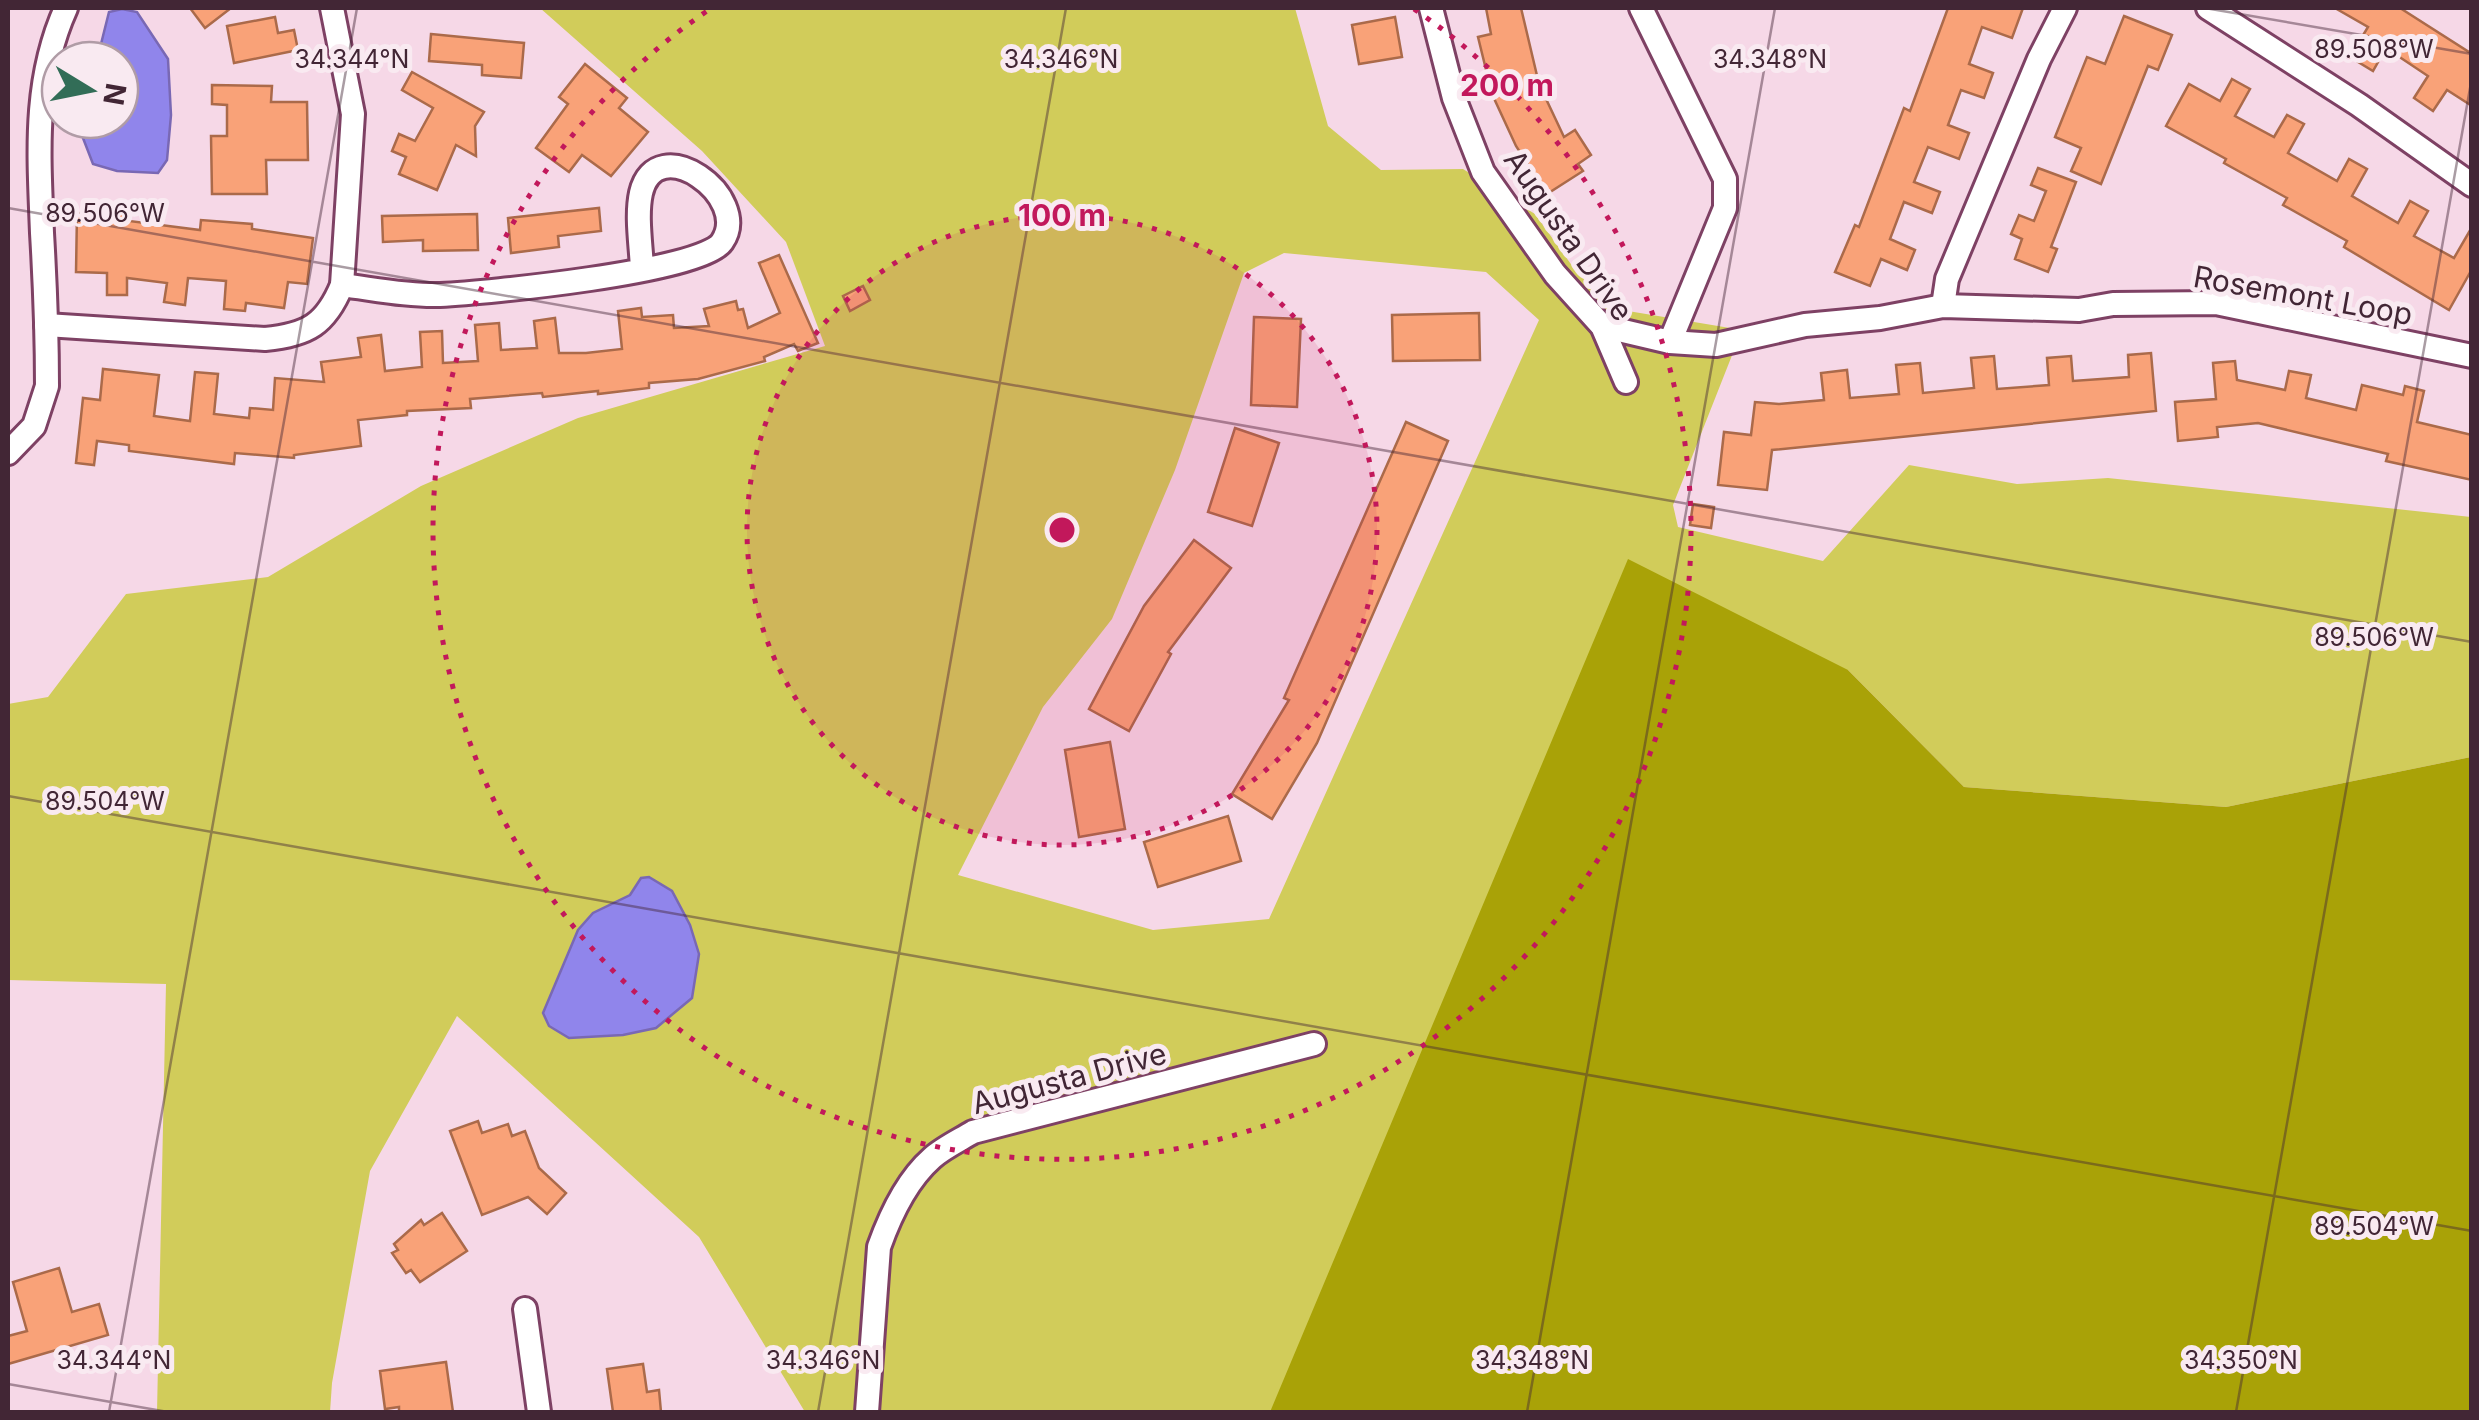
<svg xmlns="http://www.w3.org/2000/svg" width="2479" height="1420" viewBox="0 0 2479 1420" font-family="Inter,sans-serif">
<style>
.green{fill:#d1cc5a;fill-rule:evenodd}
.forest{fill:#a9a207}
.water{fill:#9085eb;stroke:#7968b4;stroke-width:2.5}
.building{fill:#f9a278;stroke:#ab6a4a;stroke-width:2.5}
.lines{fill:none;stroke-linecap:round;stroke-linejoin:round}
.minor-casing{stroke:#7e4164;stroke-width:28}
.minor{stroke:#fff;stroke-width:22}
.ticks{fill:none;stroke:#422635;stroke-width:2.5;stroke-opacity:0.45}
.ring{fill:none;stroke:#c2185b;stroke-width:5;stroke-dasharray:5 10}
.labels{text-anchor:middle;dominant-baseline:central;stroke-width:10;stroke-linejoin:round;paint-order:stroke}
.street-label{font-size:30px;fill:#422635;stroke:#f9eaf1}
.ticks-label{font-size:25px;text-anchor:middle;fill:#422635;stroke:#f9eaf1;stroke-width:10;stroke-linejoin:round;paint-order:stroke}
.centre{fill:#c2185b;stroke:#f9eaf1;stroke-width:5}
.ring-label{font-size:30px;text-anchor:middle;font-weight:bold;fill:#c2185b;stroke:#f9eaf1;stroke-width:10;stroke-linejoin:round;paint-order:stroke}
</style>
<rect width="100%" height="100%" fill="#f6d8e7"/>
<path class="green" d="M540,8h755l33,118 53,44 82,-1 72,45 38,53 49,43 120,20 -69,175 5,22 145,34 86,-96 108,19 91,-6 363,39v240l-245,50 -262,-20 -116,-117 -578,742h-465l-106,-175 -242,-221 -87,155 -38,212 -2,29h-173l9,-428 -158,-4v-276l40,-7 78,-103 142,-17 153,-91 157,-68 247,-72 -39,-104 -84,-91zM1284,253l202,19 53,48 -270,599 -116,11 -195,-55 85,-168 69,-88 63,-149 69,-197z"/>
<polygon class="forest" points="1628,559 1848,670 1964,787 2226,807 2471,757 2471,1412 1270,1412"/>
<g class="water">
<polygon points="122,9 137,12 168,59 171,115 167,160 158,173 117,171 93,164 83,138 86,120 120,120 120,60 97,60 109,12"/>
<polygon points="649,877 672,891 690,925 699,954 692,998 656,1028 623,1035 569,1038 549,1026 543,1013 578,930 593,913 630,895 641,878"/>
</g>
<g class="building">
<polygon points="190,8 231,8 205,28"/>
<polygon points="1486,8 1521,8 1539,84 1564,137 1575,130 1591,155 1578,164 1583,171 1547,194 1516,146 1492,94 1478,37 1491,34"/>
<polygon points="1948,8 2023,8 2012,38 1982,27 1969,64 1993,73 1984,98 1961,90 1948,125 1969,133 1959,159 1928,147 1914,182 1940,192 1932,213 1904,202 1890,239 1915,250 1907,270 1881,259 1870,286 1835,272 1855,225 1859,227 1904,108 1910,111"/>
<polygon points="2335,8 2400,8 2472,54 2472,106 2447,90 2433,111 2414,98 2428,76 2386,48 2373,71 2350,57 2368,27"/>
<polygon points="2124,16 2172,35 2158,70 2148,66 2101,184 2071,171 2081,148 2055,137 2087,57 2105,64"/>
<polygon points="275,17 278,33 294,30 298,50 234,63 227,26"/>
<polygon points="1395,17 1402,57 1359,64 1352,25"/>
<polygon points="431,34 524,43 521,78 482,75 482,65 429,61"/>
<polygon points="585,64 627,98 619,108 648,132 611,176 582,155 569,172 536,148 568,104 559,97"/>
<polygon points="412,72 484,112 475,126 476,156 456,145 437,190 399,174 406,157 392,151 399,134 415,141 433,108 402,90"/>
<polygon points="2232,79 2250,89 2235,116 2274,137 2287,115 2304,124 2288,153 2337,181 2349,159 2367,169 2352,196 2398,223 2410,201 2428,211 2414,236 2454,258 2472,227 2472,269 2449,310 2344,247 2347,241 2283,205 2287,198 2224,163 2226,159 2166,126 2189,84 2220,101"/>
<polygon points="212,85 272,86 271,102 307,102 308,160 266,160 267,194 212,194 211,136 227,136 227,105 212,104"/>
<polygon points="2038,168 2076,182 2051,247 2057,249 2048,272 2015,259 2022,239 2011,234 2019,215 2034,221 2046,191 2031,185"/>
<polygon points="599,208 601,231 558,236 559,247 511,253 508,218"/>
<polygon points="77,213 129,214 129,221 200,230 201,220 252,224 252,229 313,238 307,284 288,282 284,308 246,303 245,311 224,309 226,281 188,278 185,305 164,302 167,283 127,278 127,295 107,295 107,273 76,272"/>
<polygon points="477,214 478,250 423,251 423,240 383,242 382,216"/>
<polygon points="779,255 818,343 798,351 794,344 764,357 765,361 698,379 649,383 649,388 598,394 598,391 543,397 542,393 470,399 471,408 407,411 407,415 358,420 361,446 294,455 294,458 235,453 234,464 129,451 129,445 97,441 94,465 76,463 83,398 100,400 103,369 159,375 154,416 190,421 195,372 218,374 214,414 249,418 250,408 273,410 275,378 324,382 321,362 361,357 358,338 381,335 385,371 422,367 420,332 442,331 443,363 478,361 475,325 499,323 501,350 537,348 534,321 555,318 559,353 586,353 622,349 618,311 641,308 642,317 673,315 674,328 709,326 704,309 736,301 738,310 743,309 748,328 780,313 759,263"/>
<polygon points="863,286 870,300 850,311 843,296"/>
<polygon points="1479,313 1480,360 1393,361 1392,315"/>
<polygon points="1254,317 1301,319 1297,407 1251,405"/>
<polygon points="2151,353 2156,411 1772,450 1767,490 1718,485 1724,432 1751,435 1755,402 1779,404 1824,400 1821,373 1847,370 1850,398 1899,394 1896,365 1920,363 1923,393 1974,388 1971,358 1994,356 1997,389 2049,385 2047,358 2071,356 2073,381 2129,377 2128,355"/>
<polygon points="2235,361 2237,380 2285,390 2289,371 2311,375 2306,398 2356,410 2362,385 2403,395 2405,386 2424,391 2417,422 2472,435 2472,480 2386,461 2388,454 2258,423 2217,427 2218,437 2178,441 2175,402 2216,399 2213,363"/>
<polygon points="1406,422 1448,441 1317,743 1272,819 1232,794 1289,700 1284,698"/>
<polygon points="1235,428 1279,443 1252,526 1208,512"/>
<polygon points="1693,504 1714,507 1711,528 1690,525"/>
<polygon points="1194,540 1231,568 1168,652 1171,654 1129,731 1089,709 1144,606"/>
<polygon points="1110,742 1125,829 1079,837 1065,750"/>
<polygon points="1228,816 1241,861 1158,887 1144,842"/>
<polygon points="478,1121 482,1133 508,1124 512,1136 525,1131 539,1168 566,1193 547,1214 528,1197 482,1215 450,1131"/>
<polygon points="442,1213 467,1251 420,1282 411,1270 406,1273 392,1253 398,1250 394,1244 421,1220 424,1225"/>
<polygon points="59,1268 72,1312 99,1304 108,1335 8,1364 8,1336 27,1331 13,1282"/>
<polygon points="446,1362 453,1412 399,1412 399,1407 385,1409 380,1371"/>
<polygon points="643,1364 647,1392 659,1390 661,1412 613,1412 607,1369"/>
</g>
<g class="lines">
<defs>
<g id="minor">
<polyline points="1431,8 1454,98 1483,172 1555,274 1602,326 1626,382"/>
<polyline points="1641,8 1725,179 1725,208 1670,342"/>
<polyline points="2208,8 2359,105 2472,185"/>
<path d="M342,285c32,4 66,11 98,10 44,-2 262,-23 282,-53 31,-45 -66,-114 -81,-49 -5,23 0,52 1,76"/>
<polyline points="1943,306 1947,279 2039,59 2065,8"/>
<path d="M46,325l219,14c43,-4 61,-15 77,-54l11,-171 -21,-106"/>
<polyline points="1602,326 1670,342 1716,345 1805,325 1880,318 1943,306 2079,310 2113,304 2216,303 2472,356"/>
<path d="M8,453l26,-27 13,-40c0,-51 -2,-102 -5,-153 -3,-79 -9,-152 24,-225"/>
<polyline points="525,1309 539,1412"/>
<path d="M867,1412l12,-165c11,-31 28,-67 53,-89 11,-10 28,-18 41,-26l341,-88"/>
</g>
</defs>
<use href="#minor" class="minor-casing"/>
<use href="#minor" class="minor"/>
</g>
<path class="ticks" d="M2205,8l267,46M8,208l2464,434M8,796l2464,435M8,1384l160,28M109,1412l248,-1404M818,1412l248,-1404M1527,1412l248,-1404M2236,1412l236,-1335"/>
<circle cx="1062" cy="530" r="315" fill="#c2185b" fill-opacity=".12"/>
<g class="ring">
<circle cx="1062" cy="530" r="315"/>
<path d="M1414 9A629 629 0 1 1 710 9"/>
</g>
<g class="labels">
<g class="street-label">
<text transform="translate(1569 235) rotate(55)">Augusta Drive</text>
<text transform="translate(2303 295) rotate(10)">Rosemont Loop</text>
<text transform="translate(1069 1078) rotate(-15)">Augusta Drive</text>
</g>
</g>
<g class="ticks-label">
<text x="2374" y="58">89.508°W</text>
<text x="352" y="68">34.344°N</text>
<text x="1061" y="68">34.346°N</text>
<text x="1770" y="68">34.348°N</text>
<text x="105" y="222">89.506°W</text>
<text x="2374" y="646">89.506°W</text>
<text x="105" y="810">89.504°W</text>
<text x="2374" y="1235">89.504°W</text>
<text x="114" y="1369">34.344°N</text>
<text x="823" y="1369">34.346°N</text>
<text x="1532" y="1369">34.348°N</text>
<text x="2241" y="1369">34.350°N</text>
</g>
<circle cx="1062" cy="530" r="15" class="centre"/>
<g class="ring-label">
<text x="1507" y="96">200 m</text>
<text x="1062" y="226">100 m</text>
</g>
<rect width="2479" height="1420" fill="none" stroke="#422635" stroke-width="20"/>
<g transform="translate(90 90) rotate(100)"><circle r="48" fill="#f9eaf1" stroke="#b09ca6" stroke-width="2.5"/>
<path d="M0-8L18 38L0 25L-18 38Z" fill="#326d57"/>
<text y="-15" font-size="28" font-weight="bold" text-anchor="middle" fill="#422635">N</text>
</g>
</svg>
